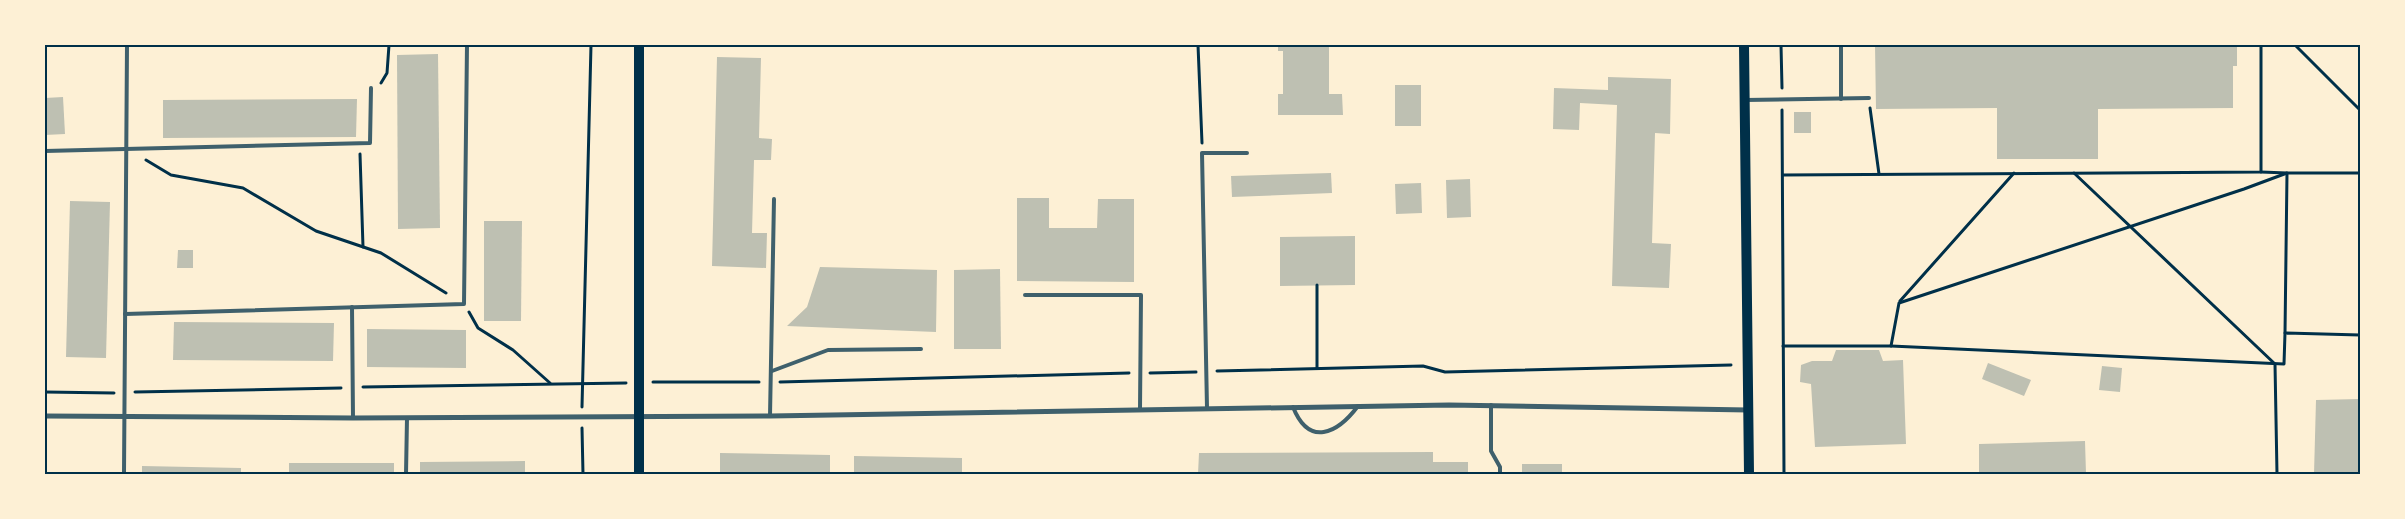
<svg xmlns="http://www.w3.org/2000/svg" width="2405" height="519" viewBox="0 0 2405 519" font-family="'PT Sans',sans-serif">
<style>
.building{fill:#bec0b2}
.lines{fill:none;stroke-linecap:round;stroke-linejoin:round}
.path{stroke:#003049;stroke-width:3}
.service{stroke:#3f606c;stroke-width:4}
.minor{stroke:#3f606c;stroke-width:5}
.secondary{stroke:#003049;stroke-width:10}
.neatline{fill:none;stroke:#003049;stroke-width:2}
</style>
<rect width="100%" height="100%" fill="#fdf0d5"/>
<g class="building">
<polygon points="1278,45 1329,45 1329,94 1342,94 1343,115 1278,115 1278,94 1283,94 1283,51 1278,51"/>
<polygon points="1875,45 2237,45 2237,66 2233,66 2233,108 2098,109 2098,159 1997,159 1997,108 1876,109"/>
<polygon points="438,54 440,228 398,229 397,55"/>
<polygon points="717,57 761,58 759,138 772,139 771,160 754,160 752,233 767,233 766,268 712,266"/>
<polygon points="1608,77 1671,79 1670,134 1655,133 1652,243 1671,244 1669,288 1612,286 1617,105 1580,103 1579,130 1553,129 1554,88 1608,90"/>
<rect x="1395" y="85" width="26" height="41"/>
<polygon points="63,97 65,134 45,135 45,98"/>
<polygon points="357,99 356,137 163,138 163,100"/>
<rect x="1794" y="112" width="17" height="21"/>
<polygon points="1331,173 1332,193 1232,197 1231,176"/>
<polygon points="1470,179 1471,217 1447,218 1446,180"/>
<polygon points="1421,183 1422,213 1396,214 1395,184"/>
<polygon points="1017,198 1049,198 1049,228 1097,228 1098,199 1134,199 1134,282 1017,281"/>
<polygon points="70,201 110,202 106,358 66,357"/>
<polygon points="484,221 522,221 521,321 484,321"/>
<polygon points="1355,236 1355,285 1280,286 1280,237"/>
<polygon points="178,250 193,250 193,268 177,268"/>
<polygon points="820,267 937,270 936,332 787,326 807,307"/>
<polygon points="1000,269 1001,349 954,349 954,270"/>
<polygon points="174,322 334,323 333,361 173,360"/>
<polygon points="367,329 466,330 466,368 367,367"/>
<polygon points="1836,350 1879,350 1883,361 1903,360 1906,444 1815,447 1811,384 1800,382 1801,365 1812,361 1832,361"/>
<polygon points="1988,363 2031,380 2024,396 1982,379"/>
<polygon points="2102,366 2122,368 2120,392 2099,390"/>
<polygon points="2360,399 2360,474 2314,474 2316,400"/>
<polygon points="2085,441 2086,474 1979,474 1979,444"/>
<polygon points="1433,452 1433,462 1468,462 1468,474 1198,474 1199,453"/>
<polygon points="720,453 830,455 830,474 720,474"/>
<polygon points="854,456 962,458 962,474 854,474"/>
<polygon points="525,461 525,474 420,474 420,462"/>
<rect x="289" y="463" width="105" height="11"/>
<rect x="1522" y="464" width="40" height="10"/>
<polygon points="142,466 241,468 241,474 142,474"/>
</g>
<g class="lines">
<g class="path">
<polyline points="1198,45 1202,143"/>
<polyline points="1781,45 1782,88"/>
<polyline points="2295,45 2360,110"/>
<polyline points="381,83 387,73 389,45"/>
<polyline points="1870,108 1879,174"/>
<polyline points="1782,110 1784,474"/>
<polyline points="360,154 363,247"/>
<polyline points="146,160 171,175 243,188 316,231 381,253 446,293"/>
<polyline points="2261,172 2287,173 2285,333"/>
<polyline points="2074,173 2275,364 2277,474"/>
<polyline points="1783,175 2261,172 2261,45"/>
<polyline points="1900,301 2014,173"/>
<polyline points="469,312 478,328 513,350 550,383"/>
<polyline points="1783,346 1891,346 2284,364 2285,333 2360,335"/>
<polyline points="1891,346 1899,303 2244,189 2287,173 2360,173"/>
<polyline points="1317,368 1317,285"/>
<polyline points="1217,371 1423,366 1445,372 1731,365"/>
<polyline points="1150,373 1196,372"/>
<polyline points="653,382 759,382"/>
<polyline points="780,382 1129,373"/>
<polyline points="363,387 626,383"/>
<polyline points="45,392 114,393"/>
<polyline points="135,392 341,388"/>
<polyline points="582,407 591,45"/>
<polyline points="582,428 583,474"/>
</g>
<g class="service">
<polyline points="1841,99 1841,45"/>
<polyline points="1745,100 1869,98"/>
<polyline points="45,151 370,143 371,88"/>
<polyline points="1025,295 1141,295 1140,409"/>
<polyline points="352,307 353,418"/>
<polyline points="125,314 464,304 467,45"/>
<polyline points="772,371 828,350 921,349"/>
<polyline points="1491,405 1491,451 1500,467 1500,474"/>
<path d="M1293,407c16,40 44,27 65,-1"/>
<polyline points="1207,408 1202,153 1247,153"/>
<polyline points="770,416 774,199"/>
<polyline points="124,474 127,45"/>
<polyline points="406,474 407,418"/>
</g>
<polyline class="minor" points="45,416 353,418 770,416 1449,405 1748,410"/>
<g class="secondary">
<polyline points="1744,45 1749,474"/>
<polyline points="639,474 639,45"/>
</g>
</g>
<rect width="2405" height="519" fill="none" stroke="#fdf0d5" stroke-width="92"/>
<rect x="46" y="46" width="2313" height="427" class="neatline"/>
</svg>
